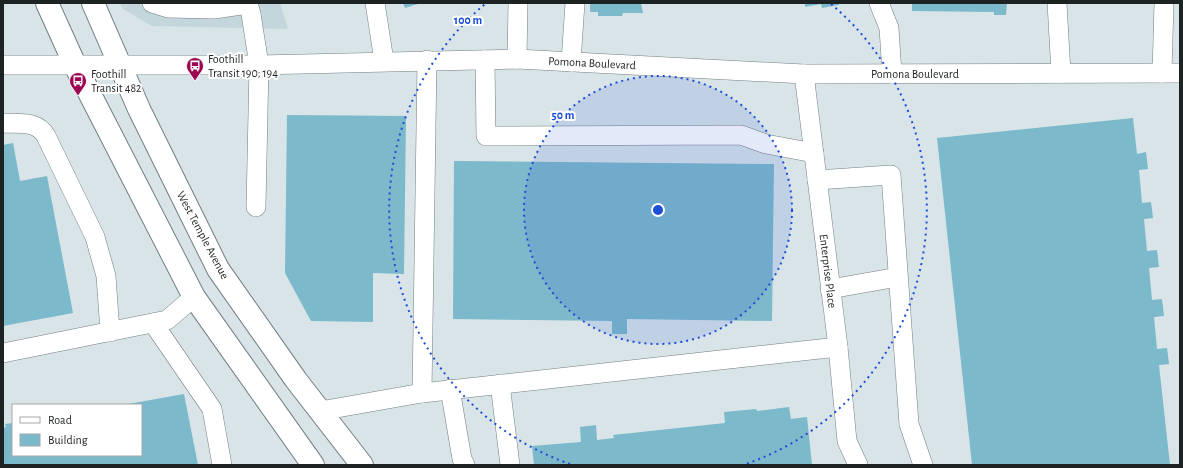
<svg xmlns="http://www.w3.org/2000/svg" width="1183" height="468" viewBox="0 0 1183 468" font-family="'Alegreya Sans',sans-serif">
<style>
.built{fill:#c2d6db}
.building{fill:#7bb9cb}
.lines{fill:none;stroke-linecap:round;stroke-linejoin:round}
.minor-casing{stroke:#737e81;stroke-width:20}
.major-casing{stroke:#737e81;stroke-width:24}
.minor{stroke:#fff;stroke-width:19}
.major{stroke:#fff;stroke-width:22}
.ring{fill:none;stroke:#1d4ed8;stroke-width:2;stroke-dasharray:2 4}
.labels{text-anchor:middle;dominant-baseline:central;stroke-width:4;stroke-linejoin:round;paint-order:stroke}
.poi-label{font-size:12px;fill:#1d2223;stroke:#fff;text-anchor:start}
.street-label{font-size:12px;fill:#1d2223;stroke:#fff}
.centre{fill:#1d4ed8;stroke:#fff;stroke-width:2}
.ring-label{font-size:12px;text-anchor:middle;font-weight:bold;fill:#1d4ed8;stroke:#fff;stroke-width:4;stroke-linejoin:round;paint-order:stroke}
</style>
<rect width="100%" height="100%" fill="#d8e4e7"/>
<polygon class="built" points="120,3 280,3 288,29 152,26 123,9"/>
<g class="building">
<polygon points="403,3 421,3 405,8"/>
<polygon points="590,3 641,3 643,13 623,13 622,16 598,16 598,12 590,12"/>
<polygon points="805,3 839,3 839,5 822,8 821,4 805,7"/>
<polygon points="912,3 1007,3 1006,15 994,15 994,12 912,11"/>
<polygon points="287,115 406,116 404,274 373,273 373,322 311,321 285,273"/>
<polygon points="1133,118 1137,154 1146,152 1148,169 1139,170 1142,203 1151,202 1153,218 1144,219 1147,251 1157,250 1159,267 1149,268 1152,300 1162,299 1164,316 1154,317 1157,349 1167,348 1169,364 1159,365 1170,465 972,465 937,138"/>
<polygon points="13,143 20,181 47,176 73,313 3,326 3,145"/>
<polygon points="454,161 774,164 772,321 627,319 627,334 612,334 612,321 453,319"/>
<polygon points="184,394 198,465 3,465 3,428 6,427 5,424 13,423 13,455 141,455 141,405 128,404"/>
<polygon points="789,407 791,419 807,417 812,465 534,465 532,446 581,442 580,427 596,425 597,440 614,438 613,435 725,423 724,412 756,409 757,411"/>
</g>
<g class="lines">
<defs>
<g id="minor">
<polyline points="152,3 168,8 214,9 248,4"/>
<polyline points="248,3 251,14 259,65 256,207"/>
<polyline points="375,3 384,61"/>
<polyline points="879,3 889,28 892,74"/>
<polyline points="1057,3 1061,73"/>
<polyline points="517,59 518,3"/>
<polyline points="485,60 486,136 741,135 766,144 814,153"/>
<polyline points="571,62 575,3"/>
<polyline points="3,65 259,65 517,59 804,74 1180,73"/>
<polyline points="1162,73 1164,3"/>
<polyline points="804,74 838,347 847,441 858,465"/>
<path d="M3,123c16,1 34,-3 43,13l49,101 11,39 4,56"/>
<polyline points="817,180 891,175 909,424 923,465"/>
<polyline points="830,289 898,277"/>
<polyline points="153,323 212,409 222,465"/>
<polyline points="3,353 167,320 194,297"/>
<polyline points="500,384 510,465"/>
<polyline points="450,389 462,459 465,465"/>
<polyline points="422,393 427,60"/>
<polyline points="320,411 422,393 838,347"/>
</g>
<g id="major">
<polyline points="47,3 75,65 194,297 313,465"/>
<polyline points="93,3 139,109 218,269 296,380 362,465"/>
</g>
</defs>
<use href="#minor" class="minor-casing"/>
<use href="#major" class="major-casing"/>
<use href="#minor" class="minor"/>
<use href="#major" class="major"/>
</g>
<circle cx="658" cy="210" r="134" fill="#1d4ed8" fill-opacity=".12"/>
<g class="ring">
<circle cx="658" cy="210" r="134"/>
<path d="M570 464A269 269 0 0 1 485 4M831 4A269 269 0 0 1 746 464"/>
</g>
<defs>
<symbol id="bus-pin" viewBox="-11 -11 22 30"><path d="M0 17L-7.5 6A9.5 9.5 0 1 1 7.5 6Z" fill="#9c0552" stroke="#fff"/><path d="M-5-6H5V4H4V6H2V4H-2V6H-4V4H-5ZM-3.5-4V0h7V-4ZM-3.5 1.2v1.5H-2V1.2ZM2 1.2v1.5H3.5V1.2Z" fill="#fff"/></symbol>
</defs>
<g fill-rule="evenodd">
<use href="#bus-pin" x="185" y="56" width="20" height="27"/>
<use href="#bus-pin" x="68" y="71" width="20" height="27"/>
</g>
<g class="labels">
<g class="poi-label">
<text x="208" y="59">Foothill<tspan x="208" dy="14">Transit 190; 194</tspan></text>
<text x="91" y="74">Foothill<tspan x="91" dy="14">Transit 482</tspan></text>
</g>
<g class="street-label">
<text transform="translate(592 63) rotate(3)">Pomona Boulevard</text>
<text x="915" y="74">Pomona Boulevard</text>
<text transform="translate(203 235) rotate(62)">West Temple Avenue</text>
<text transform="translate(828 271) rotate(83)">Enterprise Place</text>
</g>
</g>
<circle cx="658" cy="210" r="6" class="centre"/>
<g class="ring-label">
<text x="468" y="24">100 m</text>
<text x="563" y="119">50 m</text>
</g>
<rect width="1183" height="468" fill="none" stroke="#1d2223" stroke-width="8"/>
<rect x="12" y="404" width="130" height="52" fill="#ffffff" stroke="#a5a7a7"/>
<rect x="20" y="417" width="20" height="6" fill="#ffffff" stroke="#a5a7a7"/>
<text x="48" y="424" font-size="12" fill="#1d2223">Road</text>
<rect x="20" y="434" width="20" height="12" fill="#7bb9cb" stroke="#a5a7a7"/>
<text x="48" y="444" font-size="12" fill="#1d2223">Building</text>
</svg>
